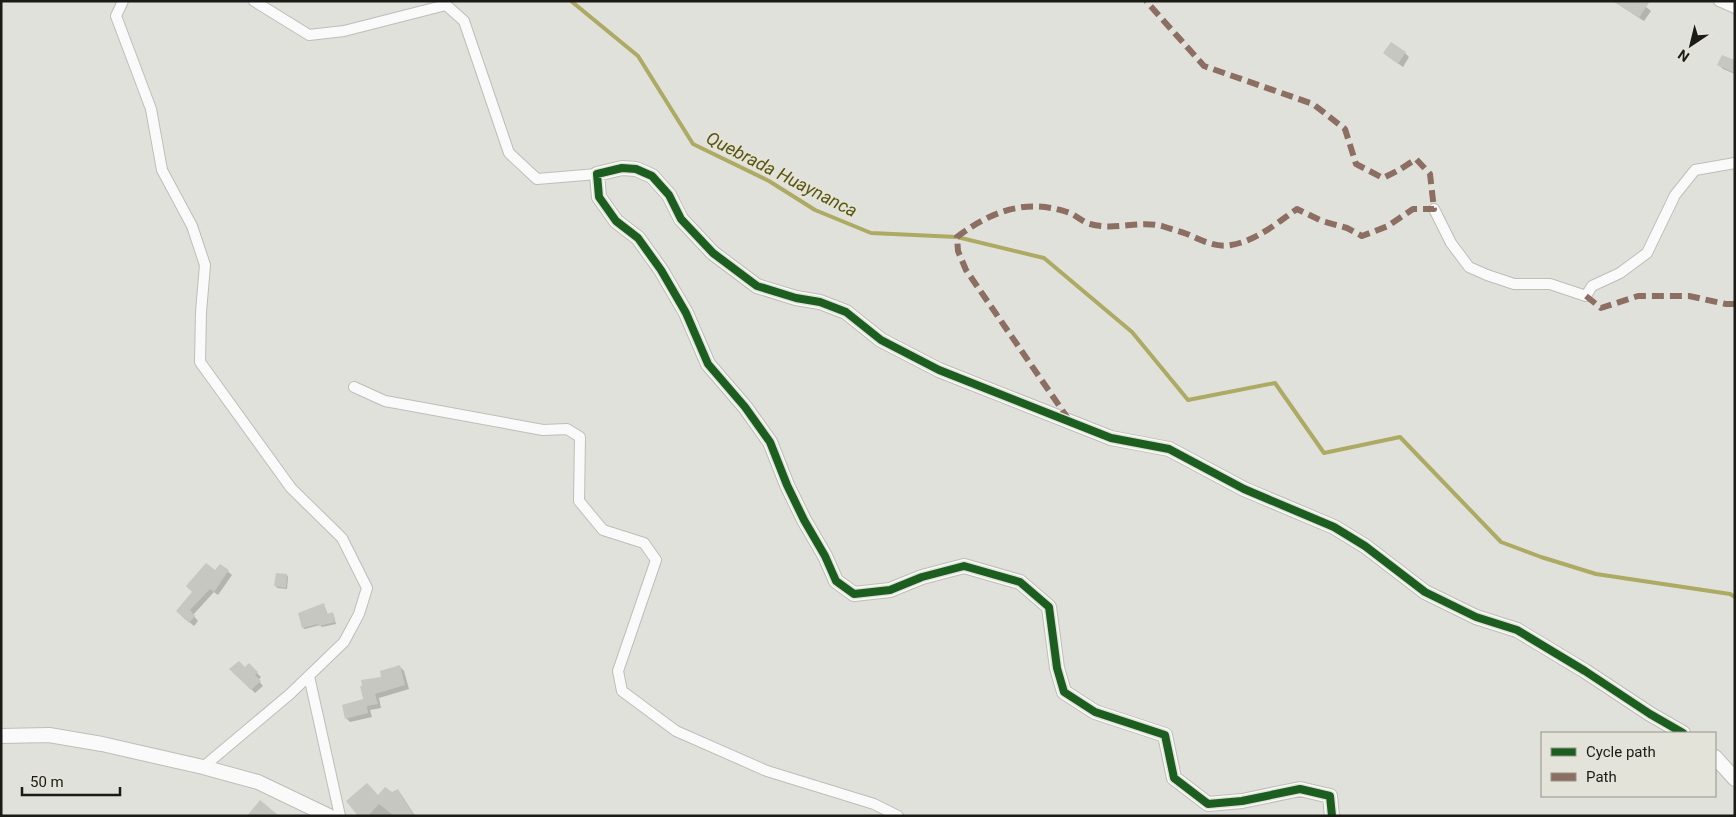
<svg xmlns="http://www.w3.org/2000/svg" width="1736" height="817" viewBox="0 0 1736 817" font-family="Roboto,sans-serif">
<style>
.shadow{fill:#0003}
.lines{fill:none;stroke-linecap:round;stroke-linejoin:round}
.stream{stroke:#acaa63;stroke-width:4}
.building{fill:#c7c7c2}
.minor-casing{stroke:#bebeb9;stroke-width:12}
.tertiary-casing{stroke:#bebeb9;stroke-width:16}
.minor{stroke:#fafafa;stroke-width:10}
.tertiary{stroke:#fafafa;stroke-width:14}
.quiet{stroke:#8d6e63;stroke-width:6;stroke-dasharray:12 6;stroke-linecap:butt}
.cycleway-casing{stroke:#e3e3d9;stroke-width:11}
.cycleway{stroke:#1b5e20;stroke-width:8}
.labels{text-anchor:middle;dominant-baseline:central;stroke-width:4.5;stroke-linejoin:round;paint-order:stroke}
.water-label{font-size:18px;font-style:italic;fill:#59560d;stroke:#e3e3d9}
</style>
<rect width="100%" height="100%" fill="#e1e1db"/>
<g class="shadow">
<polygon points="1613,1 1639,1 1651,11 1644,21"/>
<polygon points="1384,53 1405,53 1409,57 1403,67"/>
<polygon points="1735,62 1735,74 1723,69 1719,65"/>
<polygon points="220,565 232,575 218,595 214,592 193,615 198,621 194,626 181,615"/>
<polygon points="287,575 288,577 287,589 277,588 276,586"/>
<polygon points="324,605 328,615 333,614 334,616 336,624 322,627 320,625 305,629 303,628"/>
<polygon points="249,665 261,677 258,680 263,686 255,693 231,669 245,669"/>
<polygon points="400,667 404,671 409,689 379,698 381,708 370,710 372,717 350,722 346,718 365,700 383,678"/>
<polygon points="392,794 401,794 415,816 359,816 378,797"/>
</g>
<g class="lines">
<polyline class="stream" points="571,1 638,56 693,144 769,181 815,210 871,233 957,237 1044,258 1132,332 1188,400 1275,383 1324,453 1400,437 1501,542 1541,557 1596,574 1730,594 1735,597"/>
</g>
<g class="building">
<polygon points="1613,1 1650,1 1639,18"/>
<polygon points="1391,42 1406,52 1398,64 1383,53"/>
<polygon points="1722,55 1735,60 1735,73 1717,65"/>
<polygon points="206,563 215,570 220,564 229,570 214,592 210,589 190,610 195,616 189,623 176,611 192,592 186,586"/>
<polygon points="276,573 287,574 286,588 274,586"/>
<polygon points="324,603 327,614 333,612 335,622 319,626 318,624 302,628 298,613"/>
<polygon points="239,661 245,667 249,663 258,672 255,675 261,681 251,690 229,669"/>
<polygon points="400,665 405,685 375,694 378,704 367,706 368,713 345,719 342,705 363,699 360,686 362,686 361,680 381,677 380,671"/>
<polygon points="367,783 378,795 385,787 392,792 398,789 414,816 394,816 379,804 368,816 358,816 346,801"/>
<polygon points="260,800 279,816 247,816"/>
</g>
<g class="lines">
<defs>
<g id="minor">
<polyline points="123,1 116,16 151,109 162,170 192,226 205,265 201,312 200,362 291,488 342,538 367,588 359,614 344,642 290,694 203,767"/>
<polyline points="254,1 309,35 344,31 446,5 464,21 509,153 537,179 597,174"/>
<polyline points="1719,1 1735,8"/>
<polyline points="1434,209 1451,243 1469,267 1487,275 1514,284 1550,284 1586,296 1592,286 1620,273 1647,253 1675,195 1695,170 1735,163"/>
<polyline points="354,387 385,401 543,430 567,429 580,437 579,501 603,530 644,543 656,560 618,671 622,691 676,731 767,771 874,804 898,816"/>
<polyline points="309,676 340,816"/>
</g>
<g id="tertiary">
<polyline points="1,736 49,735 102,744 203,767 258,782 329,816"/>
<polyline points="1715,757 1735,779"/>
<polyline points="1332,816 1330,796 1300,789 1242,801 1208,804 1174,778 1165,735 1095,712 1064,692 1057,668 1049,607 1020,582 964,566 922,577 890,590 854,594 836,581 825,556 804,520 787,485 770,442 745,407 708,364 686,313 661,270 638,238 616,221 599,197 597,174 622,168 636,169 652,176 669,195 681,219 713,253 757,286 796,298 820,302 846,312 881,340 939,370 1111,438 1169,449 1244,489 1334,527 1365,546 1425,592 1476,617 1517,630 1585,671 1650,714 1683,733"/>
</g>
</defs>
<use href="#minor" class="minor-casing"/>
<use href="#tertiary" class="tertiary-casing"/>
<use href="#minor" class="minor"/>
<use href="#tertiary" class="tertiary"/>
<g class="quiet">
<polyline points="1586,296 1601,308 1638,296 1689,296 1726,304 1735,304"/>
<path d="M1069,420l-103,-150 -8,-19 -1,-14c33,-25 68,-39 110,-25 8,2 15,10 23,12 24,7 49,-4 72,2 8,3 17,5 25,8 14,6 28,14 44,11 25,-4 46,-22 66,-36l25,12 25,7 15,8 26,-10 25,-17h21l-4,-35 -14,-15 -17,11 -16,8 -27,-14 -11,-35 -32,-25 -109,-38 -58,-65"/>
</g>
<defs>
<polyline id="cycleway" points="1332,816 1330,796 1300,789 1242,801 1208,804 1174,778 1165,735 1095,712 1064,692 1057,668 1049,607 1020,582 964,566 922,577 890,590 854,594 836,581 825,556 804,520 787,485 770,442 745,407 708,364 686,313 661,270 638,238 616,221 599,197 597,174 622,168 636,169 652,176 669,195 681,219 713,253 757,286 796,298 820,302 846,312 881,340 939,370 1111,438 1169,449 1244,489 1334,527 1365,546 1425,592 1476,617 1517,630 1585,671 1650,714 1683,733"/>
</defs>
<use href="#cycleway" class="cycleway-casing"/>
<use href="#cycleway" class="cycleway"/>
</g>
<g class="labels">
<g class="water-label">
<text transform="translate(782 174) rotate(27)">Quebrada Huaynanca</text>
</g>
</g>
<rect width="1736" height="817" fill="none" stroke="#1a1a17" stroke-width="5"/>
<rect x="1541" y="732" width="175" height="65" fill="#e3e3d9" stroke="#93938b"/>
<rect x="1551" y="748" width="25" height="8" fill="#1b5e20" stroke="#93938b"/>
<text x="1586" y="757" font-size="15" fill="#1a1a17">Cycle path</text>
<rect x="1551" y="773" width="25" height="8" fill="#8d6e63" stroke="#93938b"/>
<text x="1586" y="782" font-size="15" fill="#1a1a17">Path</text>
<g transform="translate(1691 45) rotate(215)" stroke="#e3e3d9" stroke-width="4" paint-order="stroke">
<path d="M0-4L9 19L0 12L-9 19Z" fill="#1a1a17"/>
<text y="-8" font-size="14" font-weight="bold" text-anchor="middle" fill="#1a1a17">N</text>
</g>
<path d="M22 787v8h98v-8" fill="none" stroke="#1a1a17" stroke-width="2.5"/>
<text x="30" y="787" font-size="15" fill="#1a1a17" stroke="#e3e3d9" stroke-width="4" paint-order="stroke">50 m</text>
</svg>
